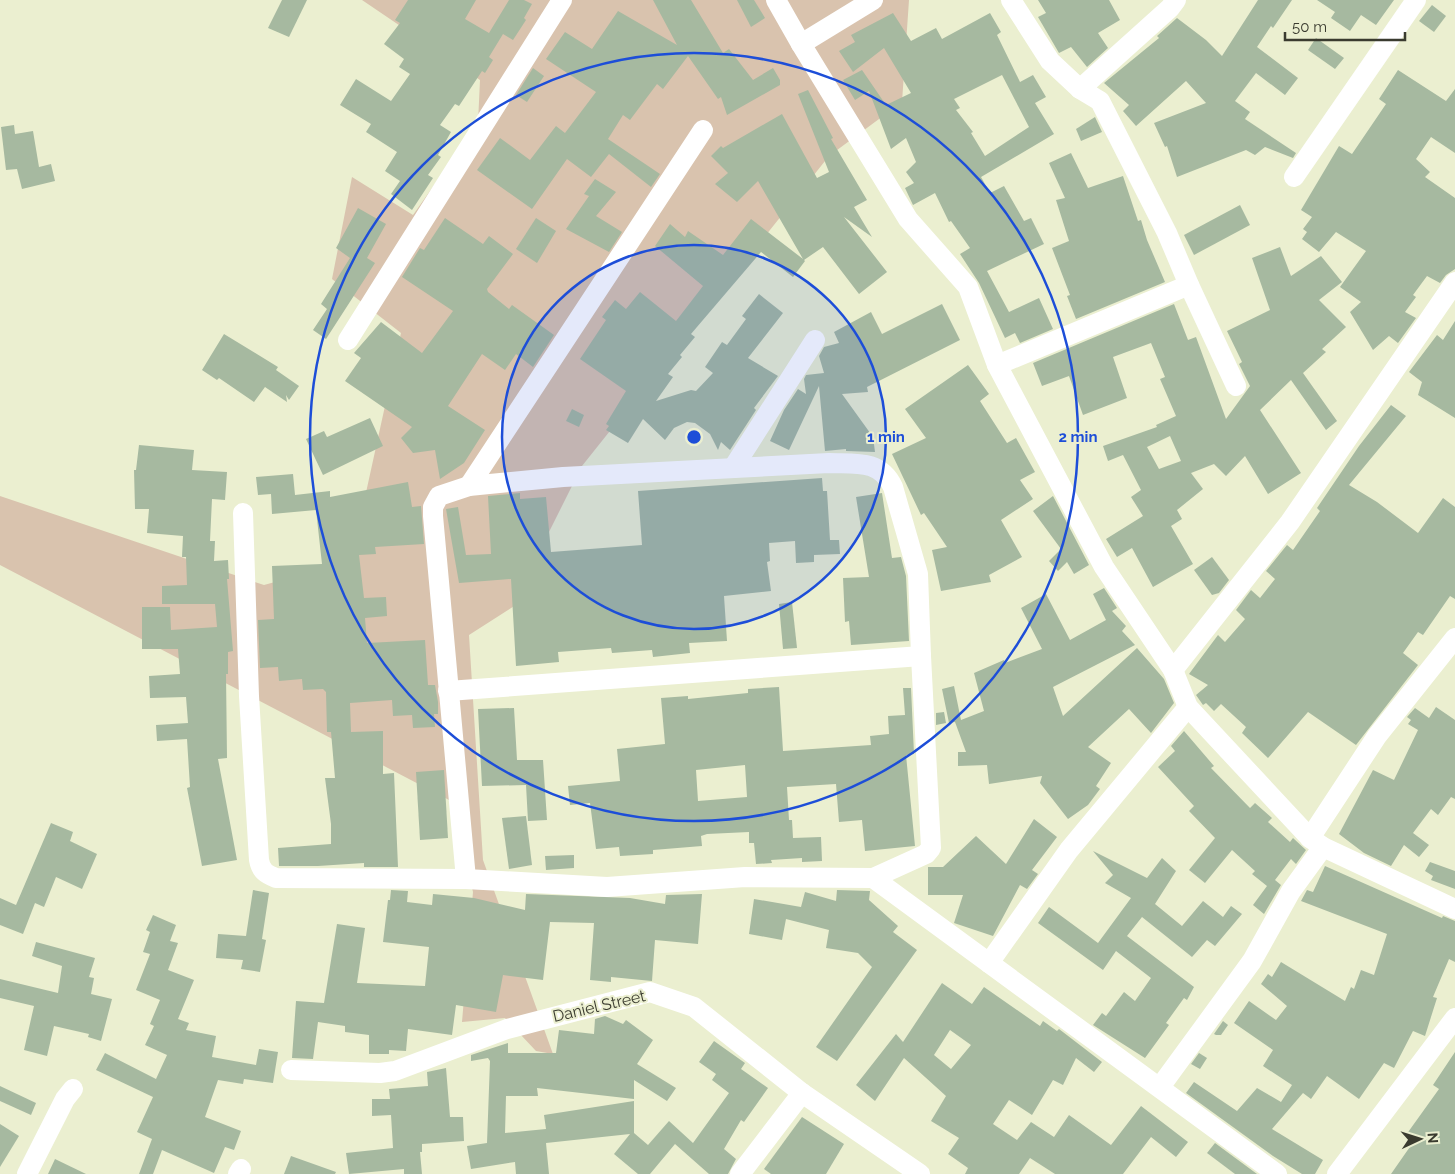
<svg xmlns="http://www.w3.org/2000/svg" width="1455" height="1174" viewBox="0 0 1455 1174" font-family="Raleway,sans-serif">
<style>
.green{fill:#d9c3ae}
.building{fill:#a6b9a0;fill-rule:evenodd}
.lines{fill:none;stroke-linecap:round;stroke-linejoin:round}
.minor{stroke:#fff;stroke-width:20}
.ring{fill:none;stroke:#1d4ed8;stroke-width:2.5}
.labels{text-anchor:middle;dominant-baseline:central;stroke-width:4;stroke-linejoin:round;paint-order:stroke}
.street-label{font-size:16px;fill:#3a3b2f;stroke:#ebefd0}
.centre{fill:#1d4ed8;stroke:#ebefd0;stroke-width:2.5}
.ring-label{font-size:15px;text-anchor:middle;font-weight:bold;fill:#1d4ed8;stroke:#ebefd0;stroke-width:4;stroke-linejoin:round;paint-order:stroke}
</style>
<rect width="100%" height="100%" fill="#ebefd0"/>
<polygon class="green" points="362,0 909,0 902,102 829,156 582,466 548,534 522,601 469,635 483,860 553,1054 536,1051 505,1018 462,1022 473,892 451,801 0,565 0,496 264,585 351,561 401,333 332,279 352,177 413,215 478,123 480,80"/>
<g class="building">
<polygon points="282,0 307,0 289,37 268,28"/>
<polygon points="408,0 476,0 465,19 489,33 509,0 524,0 532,4 524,18 526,20 513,40 503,34 489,57 493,60 485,73 482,71 459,106 455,104 440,125 451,132 438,155 441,157 428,175 433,178 412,210 391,194 400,181 385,171 397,152 366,132 371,124 340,105 356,79 391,101 410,74 399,67 404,59 384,44 400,23 395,20"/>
<polygon points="653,0 691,0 723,53 729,49 753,80 773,68 780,80 780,85 727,115 721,97 718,99 688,56 663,89 657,84 630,120 623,115 608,139 660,174 651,187 609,154 591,177 567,159 532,209 477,170 500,138 530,160 556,126 565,133 596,92 546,59 565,32 592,49 618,11 677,45"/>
<polygon points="737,0 754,0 765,18 751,27"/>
<polygon points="1038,0 1109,0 1120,20 1098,33 1108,48 1087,67 1071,47 1059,53 1038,17 1046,13"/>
<polygon points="1258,0 1292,0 1273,28 1271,26 1257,47 1298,78 1285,95 1256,73 1235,101 1250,112 1245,119 1296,153 1293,158 1265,147 1255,155 1246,150 1177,177 1167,146 1165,147 1154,123 1206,103 1186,81 1136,126 1123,111 1129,105 1104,83 1159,38 1157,36 1177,18 1206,40 1222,56"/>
<polygon points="1317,0 1394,0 1376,25 1361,15 1350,31 1331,18 1335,12"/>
<polygon points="1432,5 1446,16 1434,32 1419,21"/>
<path d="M893,13l18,28 25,-13 6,11 48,-26 11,19 -4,3 23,47 13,-7 13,22 -11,6 19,31 -73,43 9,16 14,-7 20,35 7,-3 13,26 -57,27 22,41 30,-14 14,31 -33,14 -5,-10 -10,5 -26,-55 -19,-29 10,-6 -19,-27 -2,1 -14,-29 -22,12 -8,-17 9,-5 -8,-11 10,-10 -10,-24 -15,11 -22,-58 -14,9 -12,-20 19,-10 24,35 25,-12 -27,-45 -31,24 -14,-21 16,-9 -4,-7zM1002,75l27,52 -44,29 -14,-23 2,-1 -17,-22 4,-2 -6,-9z"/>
<polygon points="1316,38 1344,58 1335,69 1308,50"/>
<polygon points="533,68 544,76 527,102 516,95"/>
<polygon points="1398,70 1446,101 1455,89 1455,153 1431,137 1416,159 1430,172 1425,177 1455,198 1455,269 1446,275 1440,283 1427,276 1413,295 1416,297 1405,312 1416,318 1398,343 1389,336 1373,350 1350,312 1361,302 1340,287 1366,251 1336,232 1319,252 1302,239 1307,232 1303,229 1312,217 1301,210 1339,146 1352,154 1386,104 1379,99"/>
<polygon points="808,90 833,138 831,139 867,200 854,207 872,237 844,217 887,272 859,294 823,247 804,260 805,261 793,277 761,252 691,334 695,337 680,355 682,357 668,374 673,377 656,401 691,390 696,391 713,373 705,367 722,342 727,345 746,319 742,316 759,294 783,313 748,358 778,376 754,408 756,410 730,450 721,442 718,450 710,434 695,423 687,422 674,428 665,440 643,419 628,443 606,430 609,426 606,424 626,391 580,359 606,320 602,317 615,300 626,309 640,292 676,321 703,286 655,246 670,224 685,237 688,231 723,255 751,219 803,259 758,181 737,202 715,184 728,173 711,156 721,146 723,148 782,114 817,178 829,172 798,94"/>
<polygon points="1095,117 1102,132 1081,141 1076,129"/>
<polygon points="14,125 15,134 33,131 39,167 51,164 55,181 22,189 17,169 6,170 1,127"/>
<polygon points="1071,153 1088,188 1123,176 1138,221 1141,220 1147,240 1165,282 1076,319 1067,296 1070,295 1052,248 1069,241 1056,200 1065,198 1049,163"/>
<polygon points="595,179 616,192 596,216 622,232 609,252 566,229 589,196 584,194"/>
<polygon points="1240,205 1250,225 1194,255 1184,235"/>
<polygon points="358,208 386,224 367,258 375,263 326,339 313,330 327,309 321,304 350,258 336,248"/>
<polygon points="445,218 483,244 489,236 513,254 487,289 488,292 509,309 512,305 554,335 533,367 516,354 505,370 482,354 448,406 485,430 464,463 440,479 435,450 413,453 401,438 412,427 345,381 361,358 354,353 381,322 422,353 453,311 402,277 420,248 424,250"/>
<polygon points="536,218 556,231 537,263 516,249"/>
<path d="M1280,247l11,29 30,-20 21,26 -23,18 27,27 -24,22 4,3 -23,21 34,48 -11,9 -35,-50 -31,30 41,63 -33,21 -23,-38 -19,20 -12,-12 -23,9 12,16 -26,21 5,9 -11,7 22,38 -40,23 -21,-39 -15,9 -11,-18 37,-23 -12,-19 10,-7 -18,-35 -15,6 -5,-15 54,-19 -1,-2 20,-9 -16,-37 5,-2 -14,-34 -38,14 14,41 -44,17 -14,-39 -27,10 -9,-23 141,-59 14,36 8,-3 30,82 24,-33 -11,-22 3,-2 -15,-31 43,-21 -18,-52zM1170,436l11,25 -22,8 -12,-22z"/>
<polygon points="942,304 960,340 867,387 868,392 842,394 873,437 875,452 846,451 846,449 825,451 819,386 789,450 770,441 784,410 798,389 806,394 804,379 806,375 824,373 819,356 824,347 839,343 834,332 871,312 882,334"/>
<polygon points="1455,321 1455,418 1418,395 1422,382 1409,372 1437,335 1443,340"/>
<polygon points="224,334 278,367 276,370 299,386 289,400 286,395 287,402 265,387 254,402 219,378 217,380 202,370"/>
<polygon points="968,365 989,394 980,401 1007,443 1016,438 1035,472 1020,480 1033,499 1001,520 1022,557 989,575 991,582 941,591 932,550 947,547 924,513 921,515 892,454 926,438 905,409"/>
<polygon points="1391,405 1406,416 1349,485 1377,502 1418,533 1443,498 1455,507 1455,599 1450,596 1423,635 1418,632 1403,653 1418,665 1356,745 1308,712 1268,758 1242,733 1246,727 1221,704 1214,711 1206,703 1203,705 1196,695 1208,685 1189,674 1218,635 1225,642 1245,619 1236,610 1251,590 1260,598 1275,579 1266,571 1287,545 1293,550 1320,511 1317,508 1359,446"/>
<polygon points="572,409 584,415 579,427 566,421"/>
<polygon points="370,418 383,446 323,475 306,439 324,431 327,437"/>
<polygon points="139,445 194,450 192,470 227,472 225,500 212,499 210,541 215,541 214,561 228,560 229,579 227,579 233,651 228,652 228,674 226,674 227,758 218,759 237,860 202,866 187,788 190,787 187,739 157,741 156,725 188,723 186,697 150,698 149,676 180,674 178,649 142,649 142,607 170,607 171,630 217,627 215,604 162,604 162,586 187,585 186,557 182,557 183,536 147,533 149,509 135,509 134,470 136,470"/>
<polygon points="293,474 295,495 330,491 330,497 408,482 412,507 421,506 424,544 375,547 376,554 359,555 364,598 386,597 387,616 365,618 367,643 425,640 428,685 435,685 438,702 438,714 434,714 435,727 413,728 412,715 393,716 392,700 350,703 351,732 383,731 383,774 394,773 398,867 364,867 364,863 318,866 279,866 278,848 331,844 331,824 325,778 335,778 331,732 327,732 326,692 323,689 303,690 302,679 279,681 278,667 260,668 258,620 274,619 272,566 322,564 316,510 272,514 271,494 258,495 256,477"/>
<polygon points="822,478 823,491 827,491 830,540 839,540 840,554 814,555 814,562 796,563 795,541 769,543 770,561 767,562 771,591 724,596 727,641 689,643 690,653 653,657 652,650 612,653 611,648 558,652 559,662 516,666 511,579 459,583 446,509 458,507 466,555 491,554 488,496 520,493 520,499 546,497 551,552 642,545 638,491"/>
<polygon points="882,493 892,558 901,557 906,576 909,641 851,645 849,621 845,622 843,578 869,577 856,497"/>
<polygon points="1053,496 1089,565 1074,574 1067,562 1058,571 1049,561 1061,549 1033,511"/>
<polygon points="1212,557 1229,580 1219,593 1212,595 1194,570"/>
<polygon points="1104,588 1117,608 1112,611 1126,626 1122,631 1135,645 1053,687 1063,716 1137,648 1164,679 1174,703 1151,733 1129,709 1088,747 1111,763 1096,786 1100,789 1088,805 1068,819 1040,783 1042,776 989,784 987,765 958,766 958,752 966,752 955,722 949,723 942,689 954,686 961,720 984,711 974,673 1004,660 1005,663 1042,649 1021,608 1046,594 1070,640 1106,620 1093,594"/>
<polygon points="792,602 797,648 783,649 779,604"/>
<path d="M779,687l4,64 88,-6 -1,-9 19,-2 -1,-18 17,-1 -2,-27h8l3,66 -8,1 9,91 -50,5 -3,-31 -23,2 -3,-38 -49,3 2,33h3l1,18 28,-1 1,24 -20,1v-4l-31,2 1,3 -16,1 -2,-21h-5v-11l-42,2 -6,2 1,10 -49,4v4l-33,2 -1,-9 -23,2 -6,-46 -20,2 -2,-19 52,-5 -3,-32 48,-5 -4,-46 27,-2v3l60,-6v-4zM745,765l2,32 -49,4 -2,-31z"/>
<polygon points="1436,707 1455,720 1455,799 1451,797 1438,815 1431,809 1413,833 1429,845 1419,857 1404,845 1391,866 1364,853 1339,834 1373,770 1394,780 1418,730 1408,724 1411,720 1407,717 1415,708 1429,718"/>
<polygon points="514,708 517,760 543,760 547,820 528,821 526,785 482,786 478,709"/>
<polygon points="944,712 946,723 936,725 936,713"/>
<polygon points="1184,731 1214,766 1211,768 1250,808 1255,803 1272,818 1268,822 1290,842 1293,838 1306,850 1296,864 1291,859 1275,880 1281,885 1264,914 1253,905 1267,886 1252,874 1255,871 1232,850 1205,883 1189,870 1215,838 1189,811 1194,806 1158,767 1175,751 1171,746"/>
<polygon points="444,770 448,838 420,840 416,772"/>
<polygon points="526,816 532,865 509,869 502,818"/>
<polygon points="1034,819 1057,837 1032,870 1038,874 1027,889 1020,885 993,936 954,923 963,895 928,895 928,867 943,867 976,836 1006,864"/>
<polygon points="51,823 73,832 70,841 97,854 82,889 56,877 44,907 35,903 23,934 0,925 0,898 16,905"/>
<polygon points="1093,851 1147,878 1162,858 1176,871 1155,904 1182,926 1203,901 1223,917 1231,906 1242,914 1215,946 1207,940 1192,957 1142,917 1127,936 1194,987 1187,1000 1184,998 1166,1023 1169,1025 1145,1058 1093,1025 1102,1013 1106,1016 1124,992 1135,1001 1151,978 1116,951 1103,970 1038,923 1049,907 1098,943 1131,898 1105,883 1113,875"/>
<polygon points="574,855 574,868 546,870 545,856"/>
<polygon points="1430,862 1455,871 1455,889 1431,880 1433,876 1425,871"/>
<polygon points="1325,866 1442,918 1443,916 1455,921 1455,962 1449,959 1433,997 1437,998 1425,1036 1413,1031 1394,1068 1384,1063 1359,1099 1327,1076 1311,1099 1303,1093 1272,1129 1323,1160 1315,1174 1302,1174 1273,1156 1186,1093 1194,1082 1237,1111 1257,1088 1281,1102 1292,1085 1263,1066 1273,1050 1234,1023 1249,1001 1276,1020 1287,1006 1261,984 1268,974 1272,977 1281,962 1345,1001 1351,987 1354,989 1361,970 1374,975 1387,934 1301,901 1307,890 1313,892"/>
<polygon points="253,890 269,893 262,939 266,940 260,972 241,969 243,960 216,958 218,934 246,936"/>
<polygon points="391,890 408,891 407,902 432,905 433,894 474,898 525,910 526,894 630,898 665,904 666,895 702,894 698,944 655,940 652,981 611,977 611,982 590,980 594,923 550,922 543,980 503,975 496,1012 456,1005 452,1035 408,1029 406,1051 389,1050 389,1054 369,1054 369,1035 345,1032 345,1026 318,1022 313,1059 292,1058 296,1001 324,1003 337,924 365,928 357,983 425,986 429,947 383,942 388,900 390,900"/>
<polygon points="837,890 870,891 869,900 898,926 893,932 917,950 837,1061 816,1047 872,967 858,953 826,948 829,930 786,919 782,940 749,934 754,899 801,907 805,892 836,901"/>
<polygon points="153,915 176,925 170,941 178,943 168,970 194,980 178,1019 189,1023 186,1030 216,1036 212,1057 256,1065 259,1049 278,1052 273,1083 244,1079 243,1084 218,1080 205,1117 241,1131 234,1150 225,1147 214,1173 162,1150 153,1174 139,1174 152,1139 137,1132 153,1097 96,1070 105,1053 156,1079 167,1055 145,1045 154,1026 150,1024 160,1000 136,990 150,954 143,952 150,932 146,930"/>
<polygon points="36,942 95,958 89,977 94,978 91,994 112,999 101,1041 88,1037 89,1034 54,1026 47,1056 24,1050 34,1006 0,998 0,979 58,993 62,966 32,956"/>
<path d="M942,983l30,21 12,-17 56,39 3,-5 14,10 2,-2 43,33 -8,10 -18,-14 -13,27 -10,-5 -21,35 -23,-15 -16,24 24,16 14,-18 23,15 15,-22 42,30 30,-39 47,36 -12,15 -25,-20 -28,37h-68l-25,-16 -11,16h-54l3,-6 -20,-14 11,-16 -28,-17 15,-25 -42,-38 -29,43 -19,-16 40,-51 7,8zM950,1030l21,15 -20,24 -17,-14z"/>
<polygon points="605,1016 623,1024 626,1020 653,1040 637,1064 676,1088 667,1101 634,1080 634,1099 537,1088 538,1096 506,1096 505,1133 546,1129 544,1115 634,1101 634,1133 648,1145 669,1121 693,1143 729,1093 712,1080 716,1074 699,1062 714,1041 745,1063 741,1069 768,1088 744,1122 741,1120 724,1149 736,1159 728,1174 709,1174 675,1144 650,1174 638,1174 614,1154 630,1134 546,1143 549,1174 516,1174 515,1162 471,1169 467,1146 487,1143 490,1061 488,1058 471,1061 471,1055 508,1043 508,1053 556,1053 559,1030 594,1034 595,1019"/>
<polygon points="1223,1021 1228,1025 1221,1035 1216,1035 1214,1034"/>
<polygon points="1455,1052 1455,1174 1391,1174 1414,1141 1406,1135 1439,1089 1433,1085"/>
<polygon points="1199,1053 1207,1058 1200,1069 1191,1064"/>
<polygon points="446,1068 450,1117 463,1117 464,1141 422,1144 422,1152 420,1152 422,1174 404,1174 404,1169 349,1174 346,1153 393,1148 391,1115 372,1116 372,1099 390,1099 389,1089 428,1086 427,1072"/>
<polygon points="0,1086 36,1103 31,1115 0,1101"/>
<polygon points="802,1117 844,1144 826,1174 771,1174 764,1169"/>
<polygon points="0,1124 19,1136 0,1167"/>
<polygon points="1215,1143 1257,1174 1235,1174 1207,1153"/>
<polygon points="291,1156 336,1172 335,1174 284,1174"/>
<polygon points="55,1159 86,1174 48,1174"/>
</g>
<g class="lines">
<g class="minor">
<polyline points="776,0 801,44 908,219 968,287 997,365 1104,567 1173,670 1188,707 1310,838 1323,847 1455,909"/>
<polyline points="1011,0 1050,61 1080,89"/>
<polyline points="1176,0 1170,8 1080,89 1100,101 1167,233 1189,285 1236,386"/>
<polyline points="801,44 873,0"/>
<polyline points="1294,177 1416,0"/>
<polyline points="348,340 562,0"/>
<polyline points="997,365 1189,285"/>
<polyline points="733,468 815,340"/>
<polyline points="469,486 703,130"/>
<path d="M243,513l6,183 10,164c2,11 7,14 17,18l190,1 141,8 138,-10 128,1 53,-24 5,-6 -10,-192 -473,35"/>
<polyline points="1173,670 1290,522 1455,282"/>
<polyline points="1310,838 1377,736 1455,638"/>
<polyline points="873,878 1277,1174"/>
<path d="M466,879l-33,-363v-9l6,-11 30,-10 94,-9 266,-14c26,1 51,-4 64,24l25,87 3,82"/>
<polyline points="989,963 1069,850 1188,707"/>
<polyline points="291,1070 380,1073 395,1071 507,1029 650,992 694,1007 802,1093 920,1174"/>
<polyline points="1160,1087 1252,961 1291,891 1323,847"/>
<polyline points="27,1174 65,1099 73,1089"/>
<polyline points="238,1174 241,1169"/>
<polyline points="740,1174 802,1093"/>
<polyline points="1337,1174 1455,1018"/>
</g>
</g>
<circle cx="694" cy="437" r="192" fill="#1d4ed8" fill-opacity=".12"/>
<g class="ring">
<circle cx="694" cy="437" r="192"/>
<circle cx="694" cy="437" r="384"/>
</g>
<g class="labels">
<g class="street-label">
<text transform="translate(599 1006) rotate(-13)">Daniel Street</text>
</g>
</g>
<circle cx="694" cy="437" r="8" class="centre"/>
<g class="ring-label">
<text x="886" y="442">1 min</text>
<text x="1078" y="442">2 min</text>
</g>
<g transform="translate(1420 1139) rotate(86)" stroke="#ebefd0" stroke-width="4" paint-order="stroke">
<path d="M0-4L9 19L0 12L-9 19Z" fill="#3a3b2f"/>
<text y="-8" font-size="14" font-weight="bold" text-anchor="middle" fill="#3a3b2f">N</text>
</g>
<path d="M1285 32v8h120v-8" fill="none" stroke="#3a3b2f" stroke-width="2.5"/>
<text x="1292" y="32" font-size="15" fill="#3a3b2f" stroke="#ebefd0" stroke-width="4" paint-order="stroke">50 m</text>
</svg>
